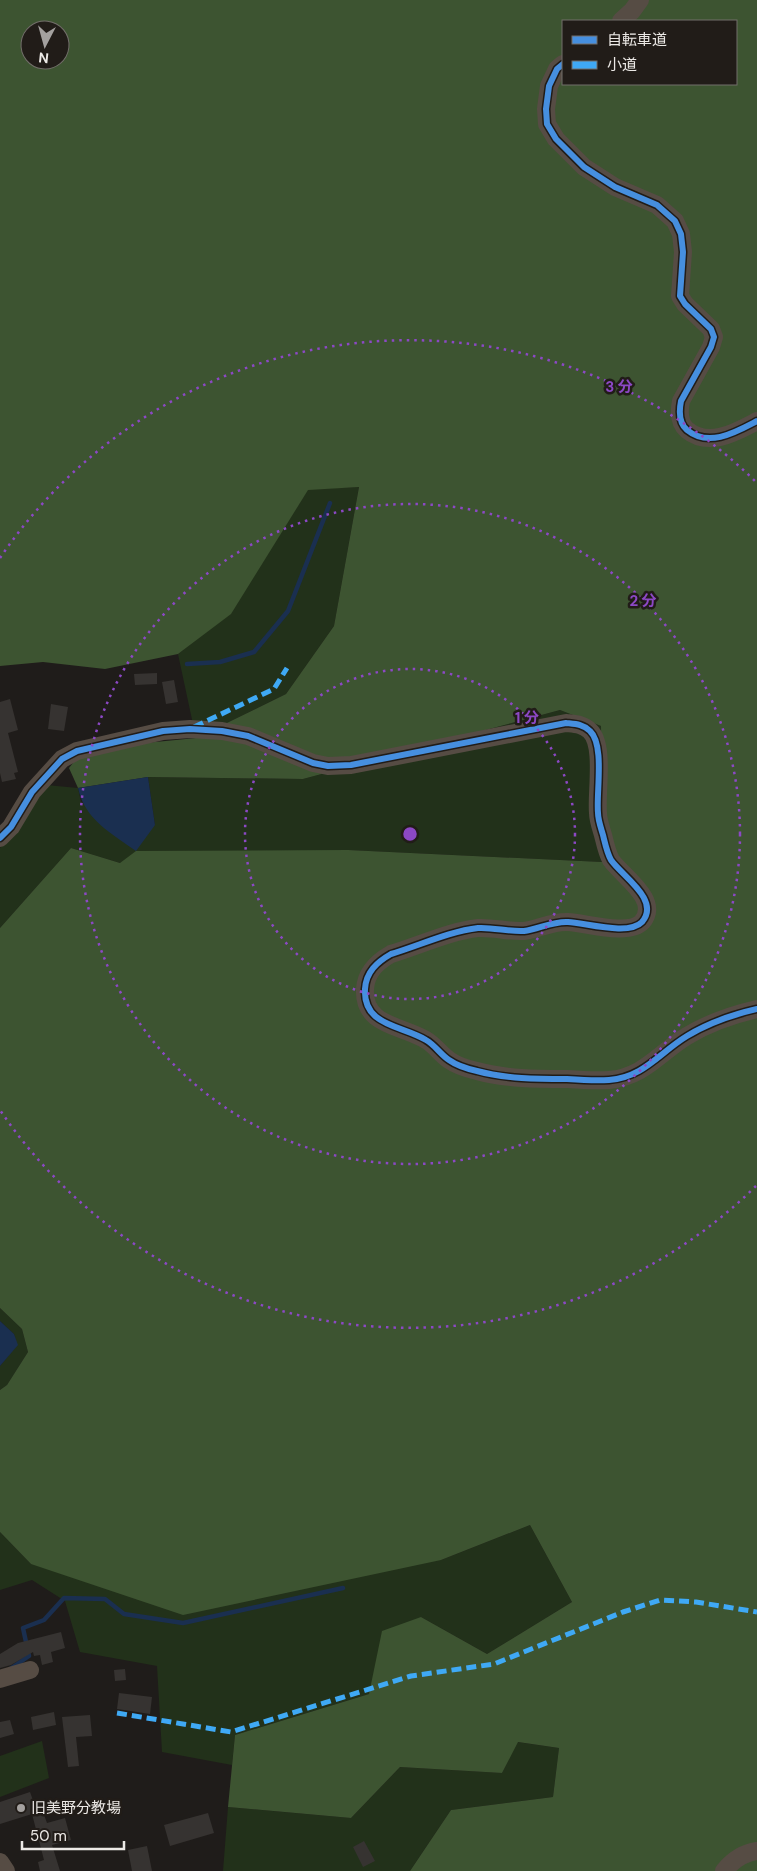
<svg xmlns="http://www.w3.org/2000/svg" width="757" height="1871" viewBox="0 0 757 1871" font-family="'DM Sans','Noto Sans JP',sans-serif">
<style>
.green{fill:#22311a}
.forest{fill:#3d5431;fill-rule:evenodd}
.water{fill:#1a2f50}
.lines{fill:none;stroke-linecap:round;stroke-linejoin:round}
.stream{stroke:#1a2f50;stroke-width:4.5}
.building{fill:#363331}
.minor{stroke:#564c44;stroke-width:18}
.quiet{stroke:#3fa9f5;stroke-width:5;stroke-dasharray:10 5;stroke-linecap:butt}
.cycleway-casing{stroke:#211c18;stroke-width:9}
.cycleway{stroke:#468fdf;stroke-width:6}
.ring{fill:none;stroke:#8c48c5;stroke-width:2.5;stroke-dasharray:2.5 5}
.poi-dot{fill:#a4a19f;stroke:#211c18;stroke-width:2}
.labels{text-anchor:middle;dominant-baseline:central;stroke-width:5;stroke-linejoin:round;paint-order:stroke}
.poi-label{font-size:15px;fill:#ece9e6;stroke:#211c18;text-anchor:start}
.centre{fill:#8c48c5;stroke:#211c18;stroke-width:2.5}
.ring-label{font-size:15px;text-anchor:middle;font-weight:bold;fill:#8c48c5;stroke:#211c18;stroke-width:5;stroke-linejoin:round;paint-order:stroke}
</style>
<rect width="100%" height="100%" fill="#1f1c1a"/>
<g class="green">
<polygon points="359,487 334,626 286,694 196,738 178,654 231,613 308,489"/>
<polygon points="560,710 601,726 602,862 348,850 120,863 71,848 0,928 0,848 46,785 78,788 81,802 155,825 148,777 303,779"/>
<polygon points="0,1308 22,1329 28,1352 7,1385 0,1390 0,1366 17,1345 14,1334 0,1321"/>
<polygon points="530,1525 572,1602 487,1654 421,1617 369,1694 235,1735 232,1765 162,1752 157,1666 80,1652 65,1601 32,1580 0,1590 0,1532 31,1564 441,1560"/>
<polygon points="42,1741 49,1778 0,1797 0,1756"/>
<polygon points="517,1742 559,1748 553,1797 451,1810 410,1871 223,1871 228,1807 351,1818 400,1767 502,1773"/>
</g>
<path class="forest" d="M0,0h757v1871h-347l41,-61 102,-13 6,-49 -41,-6 -16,31 -102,-6 -49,51 -123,-11 7,-72 134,-41 13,-63 39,-14 66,37 85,-52 -42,-77 -89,35 -258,55 -152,-51 -31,-32v-142l7,-5 21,-33 -6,-23 -22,-21v-380l71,-80 49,15 16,-12 212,-1 254,12 -1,-136 -41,-16 -257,69 -155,-2 -70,11 -9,-20 15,-19 112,-11 90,-44 48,-68 25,-139 -51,3 -77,124 -53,40 -73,15 -62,-7 -43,4zM563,21h173v63h-173zM30,30h30v30h-30z"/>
<g class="water">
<path d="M148,777l7,48 -19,26c-25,-18 -51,-31 -58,-63z"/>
<polygon points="0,1321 14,1334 18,1345 0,1366"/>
</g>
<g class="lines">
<g class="stream">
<polyline points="187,664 220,662 254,652 288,611 330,503"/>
<polyline points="10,1669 29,1656 23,1628 44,1620 64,1598 105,1599 124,1614 183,1623 343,1588"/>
</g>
</g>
<g class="building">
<polygon points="157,673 157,684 135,685 134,674"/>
<polygon points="174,680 178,702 166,704 162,682"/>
<polygon points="10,699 18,730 8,733 18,772 14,773 16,779 2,782 0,773 0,702"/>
<polygon points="51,704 68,707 64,731 48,729"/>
<polygon points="61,1632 65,1648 51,1652 53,1662 42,1665 40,1655 34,1656 33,1652 11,1665 0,1668 0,1654 18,1643"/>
<polygon points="125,1669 126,1680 115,1681 114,1670"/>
<polygon points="119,1693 152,1697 150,1714 117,1709"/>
<polygon points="54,1712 56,1725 33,1730 31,1717"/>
<polygon points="90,1715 92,1736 76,1737 79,1766 68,1767 62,1717"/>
<polygon points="10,1720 14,1734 0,1738 0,1722"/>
<polygon points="30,1792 35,1806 40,1804 47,1823 65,1818 71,1840 52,1845 60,1871 40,1871 38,1862 44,1860 32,1814 0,1824 0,1802"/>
<polygon points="208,1813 214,1833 170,1846 164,1825"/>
<polygon points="364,1841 375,1861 363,1867 353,1847"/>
<polygon points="147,1846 152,1871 132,1871 128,1850"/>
</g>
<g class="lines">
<g class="minor">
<polyline points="621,21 632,11 640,0"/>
<path d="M563,64l-6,5 -8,17 -3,23 1,15 9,15 28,28 31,20 42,18 18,16 6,13 2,18 -3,44 5,8 26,25 3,8 -3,10 -30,54c-2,10 -2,22 6,29 22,18 49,2 70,-9"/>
<path d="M0,838l11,-11 21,-35 30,-33 15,-8 86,-20 27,-2 32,2 26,5 65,27 15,3 23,-1 215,-42c9,1 17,1 24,8 15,14 6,62 8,82 0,7 3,15 5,22 2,8 4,18 8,25 11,16 50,40 31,62 -13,14 -56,1 -74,0 -15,-1 -29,7 -44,9 -15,1 -31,-4 -46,-3 -28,3 -60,18 -87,26 -14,8 -25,18 -26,35 -2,37 36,36 61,51 9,5 14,14 23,20 7,5 19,9 28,11 29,8 60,8 90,8 14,1 28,2 42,1 35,-3 50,-27 78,-44 23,-14 44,-21 70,-27"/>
<polyline points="0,1679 30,1670"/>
<polyline points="0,1862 6,1871"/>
<path d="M724,1871c9,-11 19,-18 33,-20"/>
</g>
<g class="quiet">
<polyline points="194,727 274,689 287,668"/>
<polyline points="117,1713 231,1732 411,1676 494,1664 623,1612 660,1600 696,1602 757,1612"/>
</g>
<defs>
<g id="cycleway">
<path d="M563,64l-6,5 -8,17 -3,23 1,15 9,15 28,28 31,20 42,18 18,16 6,13 2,18 -3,44 5,8 26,25 3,8 -3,10 -30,54c-2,10 -2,22 6,29 22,18 49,2 70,-9"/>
<path d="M0,838l11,-11 21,-35 30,-33 15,-8 86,-20 27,-2 32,2 26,5 65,27 15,3 23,-1 215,-42c9,1 17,1 24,8 15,14 6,62 8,82 0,7 3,15 5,22 2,8 4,18 8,25 11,16 50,40 31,62 -13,14 -56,1 -74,0 -15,-1 -29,7 -44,9 -15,1 -31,-4 -46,-3 -28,3 -60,18 -87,26 -14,8 -25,18 -26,35 -2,37 36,36 61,51 9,5 14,14 23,20 7,5 19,9 28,11 29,8 60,8 90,8 14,1 28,2 42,1 35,-3 50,-27 78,-44 23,-14 44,-21 70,-27"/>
</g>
</defs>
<use href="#cycleway" class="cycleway-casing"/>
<use href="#cycleway" class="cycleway"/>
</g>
<g class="ring">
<circle cx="410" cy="834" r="165"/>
<circle cx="410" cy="834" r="330"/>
<path d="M756 1186A494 494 0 0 1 0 1110M0 558A494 494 0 0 1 756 482"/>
</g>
<circle class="poi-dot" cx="21" cy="1808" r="5"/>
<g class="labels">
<g class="poi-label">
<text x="31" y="1808">旧美野分教場</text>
</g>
</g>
<circle cx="410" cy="834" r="8" class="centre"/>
<g class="ring-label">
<text x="619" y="392">3 分</text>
<text x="643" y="606">2 分</text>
<text x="527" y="723">1 分</text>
</g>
<rect x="562" y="20" width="175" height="65" fill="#211c18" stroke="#726e6a"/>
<rect x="572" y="36" width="25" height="8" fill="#468fdf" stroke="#726e6a"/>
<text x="607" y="45" font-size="15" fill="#ece9e6">自転車道</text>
<rect x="572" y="61" width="25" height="8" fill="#3fa9f5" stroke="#726e6a"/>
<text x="607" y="70" font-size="15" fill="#ece9e6">小道</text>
<g transform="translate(45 45) rotate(186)"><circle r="24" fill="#211c18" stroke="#726e6a"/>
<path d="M0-4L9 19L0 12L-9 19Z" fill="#a4a19f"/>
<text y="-8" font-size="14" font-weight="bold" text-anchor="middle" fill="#ece9e6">N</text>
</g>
<path d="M22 1841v8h102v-8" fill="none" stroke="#ece9e6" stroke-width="2.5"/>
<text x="30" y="1841" font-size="15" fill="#ece9e6" stroke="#211c18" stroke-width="4" paint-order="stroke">50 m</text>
</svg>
